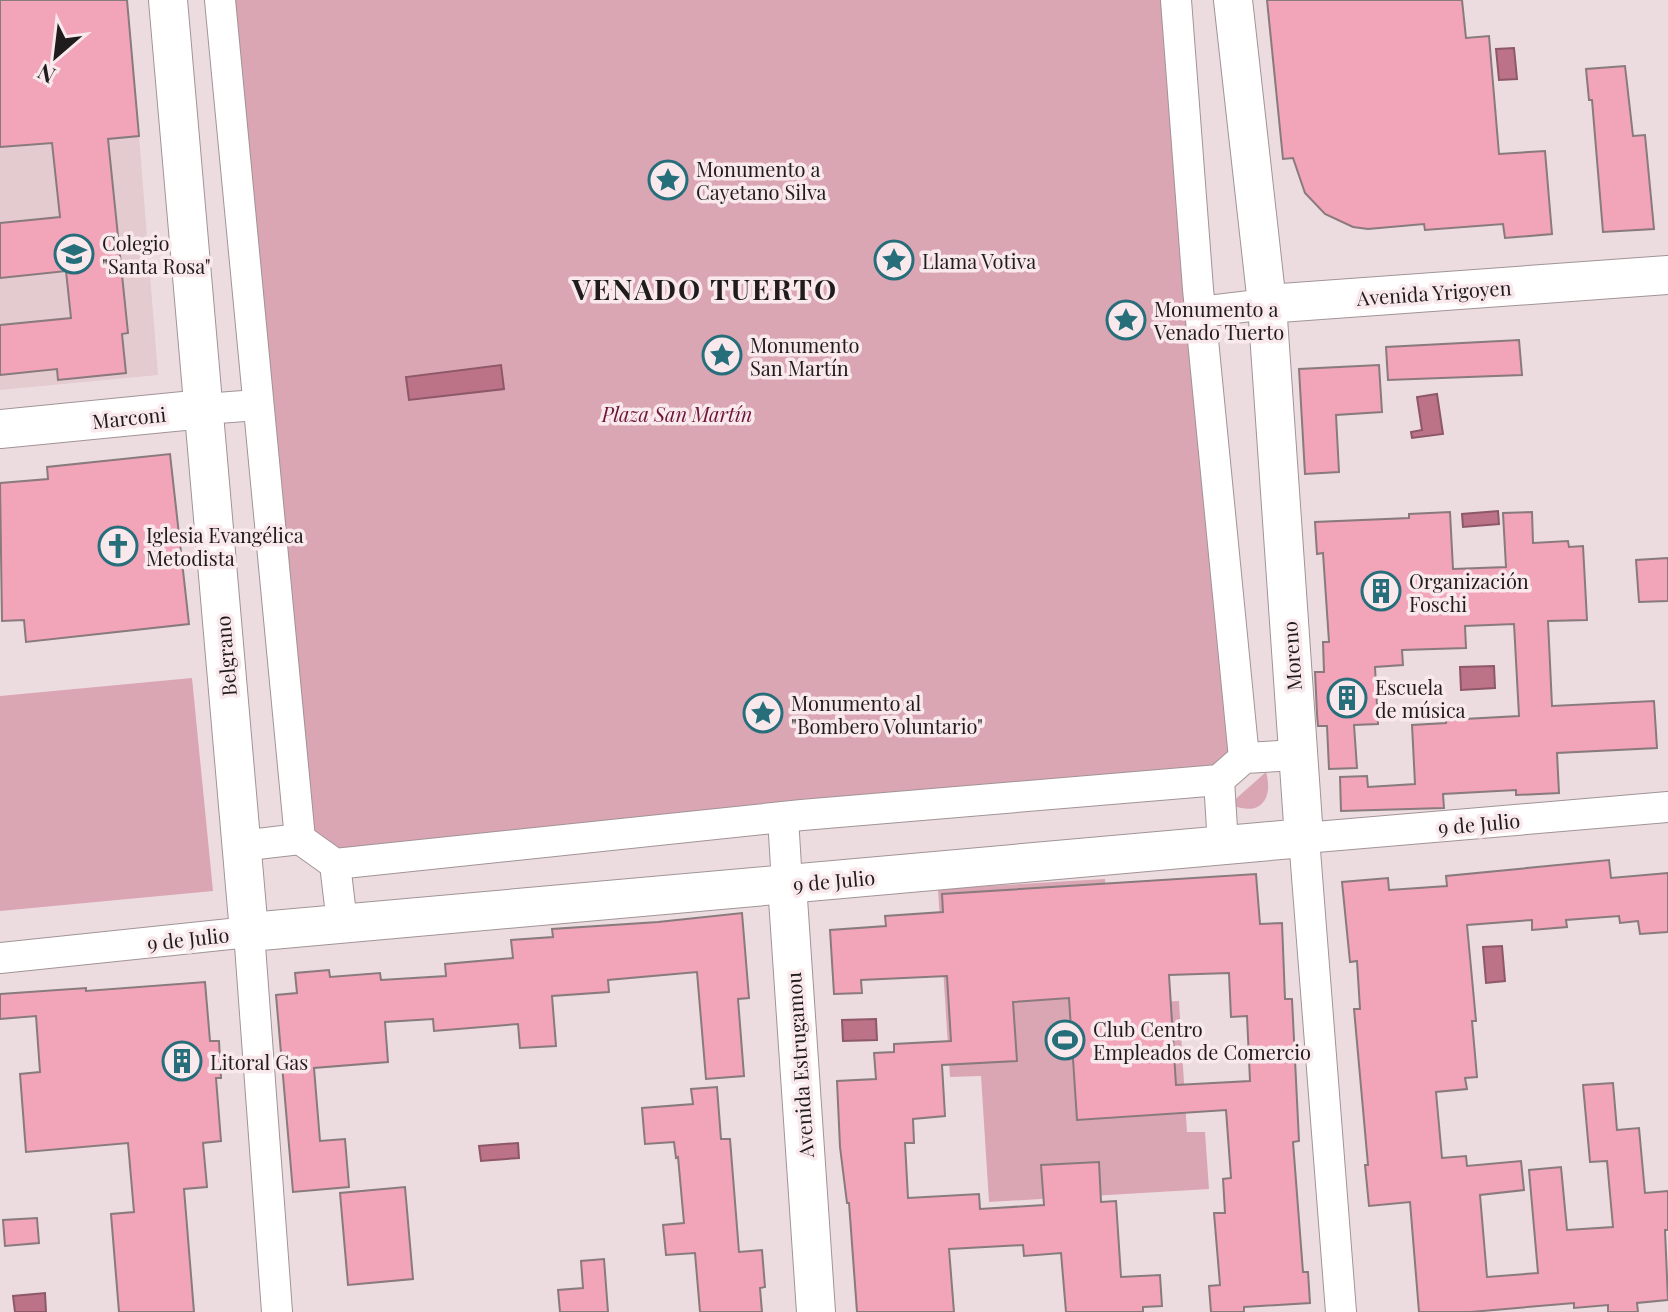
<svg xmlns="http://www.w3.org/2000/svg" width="1668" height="1312" viewBox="0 0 1668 1312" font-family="'Playfair Display',serif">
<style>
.built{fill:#e3cbd0}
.green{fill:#dba6b3}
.water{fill:#bc7287;stroke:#8d5867;stroke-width:2}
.building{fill:#f2a4b9;stroke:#887a7d;stroke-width:2;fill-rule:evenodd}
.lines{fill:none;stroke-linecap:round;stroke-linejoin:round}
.minor-casing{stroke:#a19396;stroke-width:32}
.major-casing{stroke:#a19396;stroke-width:40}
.minor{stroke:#fff;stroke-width:30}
.major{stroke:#fff;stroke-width:38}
.labels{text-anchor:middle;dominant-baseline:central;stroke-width:7;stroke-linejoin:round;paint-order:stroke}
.poi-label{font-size:20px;fill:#201b1c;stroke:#f9e9ed;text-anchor:start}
.street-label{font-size:20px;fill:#201b1c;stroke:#f9e9ed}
.park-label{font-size:20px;font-style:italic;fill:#6e1438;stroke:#f9e9ed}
.district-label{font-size:28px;font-weight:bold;letter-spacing:2px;fill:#201b1c;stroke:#f9e9ed}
</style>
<rect width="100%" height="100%" fill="#ecdce0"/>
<polygon class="built" points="139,136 158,375 0,390 0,147"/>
<g class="green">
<polygon points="220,0 1176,0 1244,758 1219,780 335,864 300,839"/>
<polygon points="192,678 213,891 0,911 0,696"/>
<path d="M1266,772c8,28 -7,46 -36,32z"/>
<polygon points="1105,879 1112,1004 1179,1001 1187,1132 1205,1132 1209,1189 989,1202 981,1076 950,1077 938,889"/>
</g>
<g class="water">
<polygon points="1514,48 1517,79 1499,80 1496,49"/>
<polygon points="501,365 504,389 409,400 406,377"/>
<polygon points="1437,394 1443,434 1412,438 1411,432 1422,430 1417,397"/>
<polygon points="1498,511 1499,524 1463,527 1462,514"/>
<polygon points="1494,666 1495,688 1461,690 1460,667"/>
<polygon points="1502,946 1505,981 1486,983 1483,947"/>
<polygon points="876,1019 877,1040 843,1041 842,1020"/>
<polygon points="518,1143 519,1158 481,1161 479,1146"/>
<polygon points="45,1293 46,1312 15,1312 13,1296"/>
</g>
<g class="building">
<polygon points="0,0 127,0 139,136 108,139 128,333 122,334 126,373 58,380 57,369 0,375 0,325 71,318 66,271 0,278 0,223 60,217 52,143 0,147"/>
<polygon points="1267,0 1462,0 1466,38 1489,36 1499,154 1545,151 1552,234 1505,238 1503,224 1425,230 1424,224 1368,229 1353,227 1325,214 1305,193 1293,158 1283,159"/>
<polygon points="1625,66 1633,136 1645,135 1654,229 1603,232 1592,100 1589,100 1586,69"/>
<polygon points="1519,340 1522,375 1388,380 1386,347"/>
<polygon points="1379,365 1382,412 1336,415 1339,472 1305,474 1299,369"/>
<polygon points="170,454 189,624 26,642 24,620 2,621 0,483 48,479 47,467"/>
<polygon points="1450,512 1453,569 1506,567 1503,513 1532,512 1533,543 1568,541 1569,547 1583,546 1587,620 1548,621 1552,706 1654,701 1657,748 1557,753 1559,793 1516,795 1516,790 1443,794 1444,808 1341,811 1340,777 1367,776 1368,787 1415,784 1412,725 1446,723 1446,720 1519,716 1514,624 1465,626 1466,648 1402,650 1403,665 1375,667 1378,724 1354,725 1357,768 1329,769 1327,726 1318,726 1317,714 1315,672 1324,672 1323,642 1329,642 1323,553 1317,554 1315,522 1409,518 1409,514"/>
<polygon points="1668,558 1668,601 1639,602 1636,560"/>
<polygon points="1609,860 1611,878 1668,873 1668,932 1640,934 1638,921 1620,923 1619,916 1566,920 1567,927 1532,930 1532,920 1467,925 1476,1021 1472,1021 1477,1077 1465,1078 1467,1089 1436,1092 1442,1158 1466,1156 1467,1166 1521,1161 1524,1190 1480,1195 1487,1277 1538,1273 1529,1170 1561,1167 1567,1230 1613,1227 1607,1161 1590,1162 1583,1085 1613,1083 1617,1130 1639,1128 1645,1193 1668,1191 1668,1230 1665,1230 1668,1300 1637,1303 1638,1312 1608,1312 1608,1305 1574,1308 1574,1303 1471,1312 1419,1312 1410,1202 1369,1206 1365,1165 1368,1165 1354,1009 1360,1009 1357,961 1350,962 1342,882 1388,878 1389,890 1447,886 1446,876"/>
<path d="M1256,874l4,50 22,-1 3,76h7l7,142 -6,1 10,130h5l2,31 -66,4v5h-33l-2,-26 11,-1 -6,-72h11l-2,-34 8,-1 -5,-68 -149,10 -8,-122 -56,4 4,59 -75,4 3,51 -32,3 1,24h-9l3,55 71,-4 1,15 64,-4 -3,-40 58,-3 2,40 15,-1 5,76 39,-2 2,31 -19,1v5h-77l-5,-59 -37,3 -1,-11 -74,4 5,63h-97l-8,-109h-2l-7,-56 -3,-66 39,-2 -2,-26 20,-1v-8l57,-3 -4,-65 -86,4 1,13 -28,1 -4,-64 56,-4 -1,-10 58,-4 -1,-18zM1229,973l2,44 16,-1 3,65 -74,4 -7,-110z"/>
<polygon points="742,913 749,998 738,999 744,1076 706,1079 697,972 608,980 609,992 552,996 556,1046 520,1048 518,1024 434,1031 433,1019 385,1022 388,1062 314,1068 320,1141 345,1139 349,1187 293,1192 276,995 297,993 295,973 329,970 330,977 380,973 381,980 446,976 445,964 513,958 511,940 553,937 552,929 658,922"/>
<polygon points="205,982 210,1041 219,1041 221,1078 216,1078 221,1141 203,1143 207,1187 184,1189 194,1312 119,1312 111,1214 134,1212 128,1143 26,1152 20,1074 40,1072 36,1016 0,1019 0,994 86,988 86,991"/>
<polygon points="717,1087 721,1139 730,1139 739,1252 762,1250 765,1287 760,1288 762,1312 700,1312 695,1253 666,1255 663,1225 684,1223 678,1157 676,1158 674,1142 645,1144 642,1108 693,1104 691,1089"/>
<polygon points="405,1187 413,1279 348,1285 340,1193"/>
<polygon points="37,1218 39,1243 5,1246 3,1220"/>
<polygon points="604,1259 608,1312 560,1312 558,1290 583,1288 581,1261"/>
</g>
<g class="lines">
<defs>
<g id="minor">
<polyline points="220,0 300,839 335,864 802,815 1219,780 1244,758 1298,755"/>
<polyline points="1176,0 1198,289 1244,758"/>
<polyline points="1200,312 1267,304"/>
<polyline points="204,409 258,405"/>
<polyline points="1219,780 1223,845"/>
<polyline points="783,817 787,884"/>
<polyline points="241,846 300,839"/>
<polyline points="335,864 342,923"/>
<polyline points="0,958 249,932 277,1312"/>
<polyline points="1341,1312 1304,838 1668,807"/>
</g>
<g id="major">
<polyline points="168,0 249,932 1304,838 1267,304 1233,0"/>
<polyline points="1267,304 1668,275"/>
<polyline points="0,429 204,409"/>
<polyline points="787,884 816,1312"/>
</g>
</defs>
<use href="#minor" class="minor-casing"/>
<use href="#major" class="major-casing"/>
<use href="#minor" class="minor"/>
<use href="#major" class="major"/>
</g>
<defs>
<symbol id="sight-ring" viewBox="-11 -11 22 22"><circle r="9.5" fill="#f9e9ed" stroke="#276e7b" stroke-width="1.5"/><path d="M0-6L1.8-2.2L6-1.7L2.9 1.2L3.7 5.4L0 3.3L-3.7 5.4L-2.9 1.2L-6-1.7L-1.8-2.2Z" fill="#276e7b"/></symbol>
<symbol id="school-ring" viewBox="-11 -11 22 22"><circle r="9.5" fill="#f9e9ed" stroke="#276e7b" stroke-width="1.5"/><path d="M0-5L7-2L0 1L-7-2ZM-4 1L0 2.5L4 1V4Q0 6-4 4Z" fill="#276e7b"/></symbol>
<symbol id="church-ring" viewBox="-11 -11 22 22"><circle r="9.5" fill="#f9e9ed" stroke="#276e7b" stroke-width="1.5"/><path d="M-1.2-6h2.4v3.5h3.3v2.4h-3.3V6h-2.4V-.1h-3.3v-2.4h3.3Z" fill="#276e7b"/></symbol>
<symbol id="building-ring" viewBox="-11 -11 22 22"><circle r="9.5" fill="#f9e9ed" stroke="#276e7b" stroke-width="1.5"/><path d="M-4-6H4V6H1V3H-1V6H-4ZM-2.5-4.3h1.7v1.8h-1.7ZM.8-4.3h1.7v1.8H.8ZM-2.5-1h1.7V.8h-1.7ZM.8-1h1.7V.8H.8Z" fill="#276e7b"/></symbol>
<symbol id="stadium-ring" viewBox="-11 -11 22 22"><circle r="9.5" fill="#f9e9ed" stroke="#276e7b" stroke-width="1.5"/><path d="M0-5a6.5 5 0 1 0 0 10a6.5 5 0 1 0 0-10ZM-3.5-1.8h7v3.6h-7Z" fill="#276e7b"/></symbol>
</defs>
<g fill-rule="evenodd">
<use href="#sight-ring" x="646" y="158" width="44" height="44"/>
<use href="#school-ring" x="52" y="232" width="44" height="44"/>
<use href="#sight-ring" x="872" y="238" width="44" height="44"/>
<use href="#sight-ring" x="1104" y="298" width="44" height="44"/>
<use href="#sight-ring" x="700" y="333" width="44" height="44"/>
<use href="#church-ring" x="96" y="524" width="44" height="44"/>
<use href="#building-ring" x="1359" y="569" width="44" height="44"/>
<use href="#building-ring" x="1325" y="676" width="44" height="44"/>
<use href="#sight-ring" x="741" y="691" width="44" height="44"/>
<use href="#stadium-ring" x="1043" y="1018" width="44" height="44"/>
<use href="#building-ring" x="160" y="1039" width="44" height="44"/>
</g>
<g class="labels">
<g class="poi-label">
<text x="696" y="168">Monumento a<tspan x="696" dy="23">Cayetano Silva</tspan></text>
<text x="102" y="242">Colegio<tspan x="102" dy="23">"Santa Rosa"</tspan></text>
<text x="922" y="260">Llama Votiva</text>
<text x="1154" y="308">Monumento a<tspan x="1154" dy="23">Venado Tuerto</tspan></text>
<text x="750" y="344">Monumento<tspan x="750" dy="23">San Martín</tspan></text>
<text x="146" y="534">Iglesia Evangélica<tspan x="146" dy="23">Metodista</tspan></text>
<text x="1409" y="580">Organización<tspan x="1409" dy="23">Foschi</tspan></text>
<text x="1375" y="686">Escuela<tspan x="1375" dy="23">de música</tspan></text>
<text x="791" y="702">Monumento al<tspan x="791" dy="23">"Bombero Voluntario"</tspan></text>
<text x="1093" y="1028">Club Centro<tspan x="1093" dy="23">Empleados de Comercio</tspan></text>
<text x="210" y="1061">Litoral Gas</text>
</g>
<g class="street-label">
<text transform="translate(1434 292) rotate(-4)">Avenida Yrigoyen</text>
<text transform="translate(129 417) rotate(-6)">Marconi</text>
<text transform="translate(225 656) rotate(-95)">Belgrano</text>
<text transform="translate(1291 656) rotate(-94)">Moreno</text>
<text transform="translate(1479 823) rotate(-5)">9 de Julio</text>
<text transform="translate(834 880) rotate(-5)">9 de Julio</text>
<text transform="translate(188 938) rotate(-6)">9 de Julio</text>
<text transform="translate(799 1065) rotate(-94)">Avenida Estrugamou</text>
</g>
<g class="park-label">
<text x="677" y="413">Plaza San Martín</text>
</g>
<g class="district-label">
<text x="705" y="288">VENADO TUERTO</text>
</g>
</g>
<g transform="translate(56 56) rotate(208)" stroke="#f9e9ed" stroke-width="6" paint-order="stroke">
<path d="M0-6L14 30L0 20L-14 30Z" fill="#201b1c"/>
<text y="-12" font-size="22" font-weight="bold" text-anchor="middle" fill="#201b1c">N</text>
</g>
</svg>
